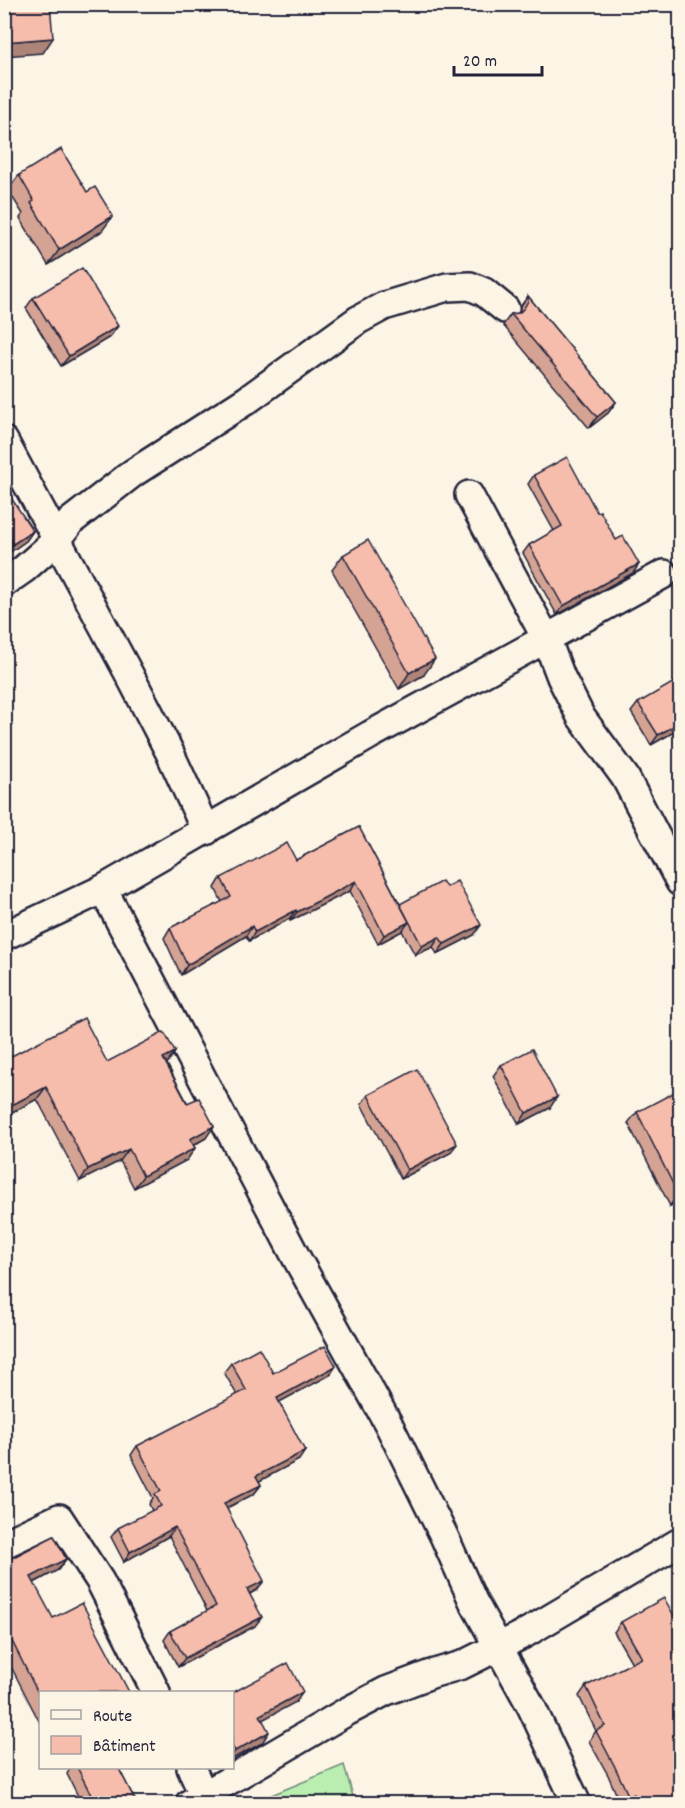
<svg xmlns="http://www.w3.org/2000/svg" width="685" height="1808" viewBox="0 0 685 1808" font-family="Dekko,sans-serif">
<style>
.green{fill:#b9eeb0;stroke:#6e8876;stroke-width:1.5}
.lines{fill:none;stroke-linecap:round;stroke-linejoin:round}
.street-casing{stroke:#22223b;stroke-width:32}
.street{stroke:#fcf5e5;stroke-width:27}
.wall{fill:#d4a394;stroke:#22223b;stroke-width:1.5}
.shaded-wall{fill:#ac8478;stroke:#22223b;stroke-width:1.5}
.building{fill:#f6bdac;stroke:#22223b;stroke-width:1.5}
</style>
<rect width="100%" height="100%" fill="#fcf5e5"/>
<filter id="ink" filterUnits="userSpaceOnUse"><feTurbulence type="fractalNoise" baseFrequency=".0167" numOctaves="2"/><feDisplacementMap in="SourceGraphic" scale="12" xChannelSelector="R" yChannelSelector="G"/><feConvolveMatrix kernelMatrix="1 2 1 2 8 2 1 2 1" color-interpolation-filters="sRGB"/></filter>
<g filter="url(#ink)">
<polygon class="green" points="344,1765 355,1803 252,1803"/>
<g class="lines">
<defs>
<g id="street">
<polyline points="4,441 129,674 169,751 206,831"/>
<polyline points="469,495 546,638 561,677 581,717 625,777 680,882"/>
<polyline points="4,583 24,569 58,539 71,521 133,473 247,400 358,320 384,306 447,287 470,286 484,292 505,309"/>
<polyline points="103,889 296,1257 389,1425 444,1536 473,1601 531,1706 577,1804"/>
<polyline points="4,936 103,889 370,735 664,574"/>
<polyline points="4,1544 59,1518 100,1581 156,1692"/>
<polyline points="191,1768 204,1796"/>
<polyline points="189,1804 346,1712 386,1691 431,1674 462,1665 524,1634 680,1542"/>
</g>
</defs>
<use href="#street" class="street-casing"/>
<use href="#street" class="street"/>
</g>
<g class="wall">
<polygon points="19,175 102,231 48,265 20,218 23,214 8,190"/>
<polygon points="528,296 616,402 608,413 589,428 503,325 511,314 519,313 520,311 520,307"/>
<polygon points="33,298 110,337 61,366 26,308"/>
<polygon points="534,475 597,512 616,540 639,564 633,573 557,615 523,553 529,545 554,531 528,484"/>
<polygon points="4,490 33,531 26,541 6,555 4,553"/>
<polygon points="343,555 424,675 399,689 332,570"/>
<polygon points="638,703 681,728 651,745 631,712"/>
<polygon points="359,827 400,904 474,935 437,954 433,947 415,955 402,931 378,944 350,891 290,921 289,919 249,941 246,936 181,975 164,938 170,928 222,902 215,888 221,878 296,860"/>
<polygon points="4,1060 167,1064 206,1138 194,1145 195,1148 187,1160 134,1188 120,1161 80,1181 37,1099 4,1117"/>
<polygon points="501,1065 550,1108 519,1124 493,1076"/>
<polygon points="368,1095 450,1153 401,1179 361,1104"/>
<polygon points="681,1102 681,1201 670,1206 628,1123 637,1112"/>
<polygon points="231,1363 273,1373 330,1375 279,1402 299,1460 259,1481 261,1485 254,1494 227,1508 257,1590 250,1594 255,1626 178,1667 164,1640 170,1631 207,1611 169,1536 124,1562 111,1537 118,1528 152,1511 149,1504 153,1498 131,1455 137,1446 237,1395 224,1372"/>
<polygon points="66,1559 58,1570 34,1583 40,1692 40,1723 4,1653 4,1562"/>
<polygon points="621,1622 681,1628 681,1803 620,1803 608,1775 589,1741 596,1731 579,1696 586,1686 632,1663 614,1632"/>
<polygon points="71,1767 118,1767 135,1800 81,1802 67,1774"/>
</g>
<g class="shaded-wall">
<polygon points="53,38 43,53 4,56 4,42"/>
<polygon points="113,216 102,231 48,265 59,250"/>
<polygon points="118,326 110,337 61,366 69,356"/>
<polygon points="616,402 608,413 589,428 597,417"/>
<polygon points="33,531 26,541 6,555 13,544"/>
<polygon points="639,564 633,573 557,615 563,606"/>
<polygon points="435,659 424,675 399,689 409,673"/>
<polygon points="681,722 681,728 651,745 658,735"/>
<polygon points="356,881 350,891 290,921 297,912"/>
<polygon points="296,910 289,919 249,941 255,932"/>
<polygon points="409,922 402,931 378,944 384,935"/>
<polygon points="481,925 474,935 437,954 444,944"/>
<polygon points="252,926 246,936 181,975 187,965"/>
<polygon points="439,937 433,947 415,955 422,946"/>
<polygon points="175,1052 167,1064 163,1058"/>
<polygon points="46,1087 37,1099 4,1117 4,1110 6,1108"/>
<polygon points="557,1097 550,1108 519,1124 526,1113"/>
<polygon points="214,1126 206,1138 182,1151 190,1139"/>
<polygon points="457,1144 450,1153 401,1179 407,1170"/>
<polygon points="195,1148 187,1160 134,1188 143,1176"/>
<polygon points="129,1149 120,1161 80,1181 88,1169"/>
<polygon points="681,1193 681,1201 670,1206 678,1194"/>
<polygon points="336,1366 330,1375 270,1407 277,1398"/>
<polygon points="305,1451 299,1460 250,1486 256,1476"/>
<polygon points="261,1485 254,1494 218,1512 224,1503"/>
<polygon points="175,1527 169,1536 124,1562 130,1552"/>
<polygon points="66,1559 58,1570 24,1588 31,1577"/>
<polygon points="264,1581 257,1590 241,1598 247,1589"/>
<polygon points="262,1617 255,1626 178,1667 185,1658"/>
<polygon points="303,1692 296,1702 253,1725 260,1715"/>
<polygon points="269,1732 262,1743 232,1759 232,1755 235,1751"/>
<polygon points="634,1794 627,1803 624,1803 629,1797"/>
<polygon points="681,1797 681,1803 668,1803"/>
</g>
<g class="building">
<polygon points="4,4 50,4 53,38 4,42"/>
<polygon points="61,149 87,192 95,187 113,216 59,250 31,203 34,201 19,175"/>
<polygon points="82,268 118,326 69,356 33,298"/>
<polygon points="528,296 616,402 597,417 511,314 519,313 524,308 528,301"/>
<polygon points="567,457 597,512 600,511 616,540 623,536 639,564 563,606 529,545 562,526 534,475"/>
<polygon points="4,490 6,490 33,531 13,544 4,530"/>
<polygon points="368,540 435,659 409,673 343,555"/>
<polygon points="681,678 681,722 658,735 638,703"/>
<polygon points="359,827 409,922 384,935 356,881 297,912 296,910 255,932 252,926 187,965 170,928 231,897 221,878 287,843 296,860"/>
<polygon points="442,881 446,887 457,881 481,925 444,944 439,937 422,946 400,904"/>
<polygon points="84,1018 107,1062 164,1032 175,1052 163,1058 187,1103 199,1098 214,1126 190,1139 195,1148 143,1176 129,1149 88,1169 46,1087 6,1108 4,1106 4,1060"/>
<polygon points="532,1049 557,1097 526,1113 501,1065"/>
<polygon points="417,1069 457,1144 407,1170 368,1095"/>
<polygon points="675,1092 681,1102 681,1193 678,1194 637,1112"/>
<polygon points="325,1346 336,1366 277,1398 305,1451 256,1476 261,1485 224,1503 264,1581 247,1589 262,1617 185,1658 170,1631 216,1606 175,1527 130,1552 118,1528 161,1506 155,1494 161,1491 137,1446 246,1390 231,1363 259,1348 273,1373"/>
<polygon points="54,1536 66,1559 31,1577 53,1618 82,1603 129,1692 40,1692 40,1697 11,1639 6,1591 4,1589 4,1562"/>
<polygon points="664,1598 681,1628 681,1797 668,1803 638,1803 634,1794 629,1797 614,1765 596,1731 605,1726 586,1686 642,1658 621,1622"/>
<polygon points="288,1663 303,1692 260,1715 269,1732 235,1751 232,1746 232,1693"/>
<polygon points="77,1767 118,1767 135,1800 128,1803 79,1803 92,1797"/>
</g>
</g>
<rect width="685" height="1808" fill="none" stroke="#fcf5e5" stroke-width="24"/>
<rect x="12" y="12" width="661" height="1784" fill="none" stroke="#22223b" stroke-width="2" filter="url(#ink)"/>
<rect x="39" y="1691" width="195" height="78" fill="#fcf5e5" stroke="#a5a1a1" stroke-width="1.5"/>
<rect x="51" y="1710" width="30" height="9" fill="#fcf5e5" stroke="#a5a1a1" stroke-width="1.5"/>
<text x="93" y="1721" font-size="18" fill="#22223b">Route</text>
<rect x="51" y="1736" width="30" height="18" fill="#f6bdac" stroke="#a5a1a1" stroke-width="1.5"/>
<text x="93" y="1751" font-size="18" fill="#22223b">Bâtiment</text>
<path d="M454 66v9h88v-9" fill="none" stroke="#22223b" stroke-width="3"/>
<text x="463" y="66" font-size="18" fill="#22223b" stroke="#fcf5e5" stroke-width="4.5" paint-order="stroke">20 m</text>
</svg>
